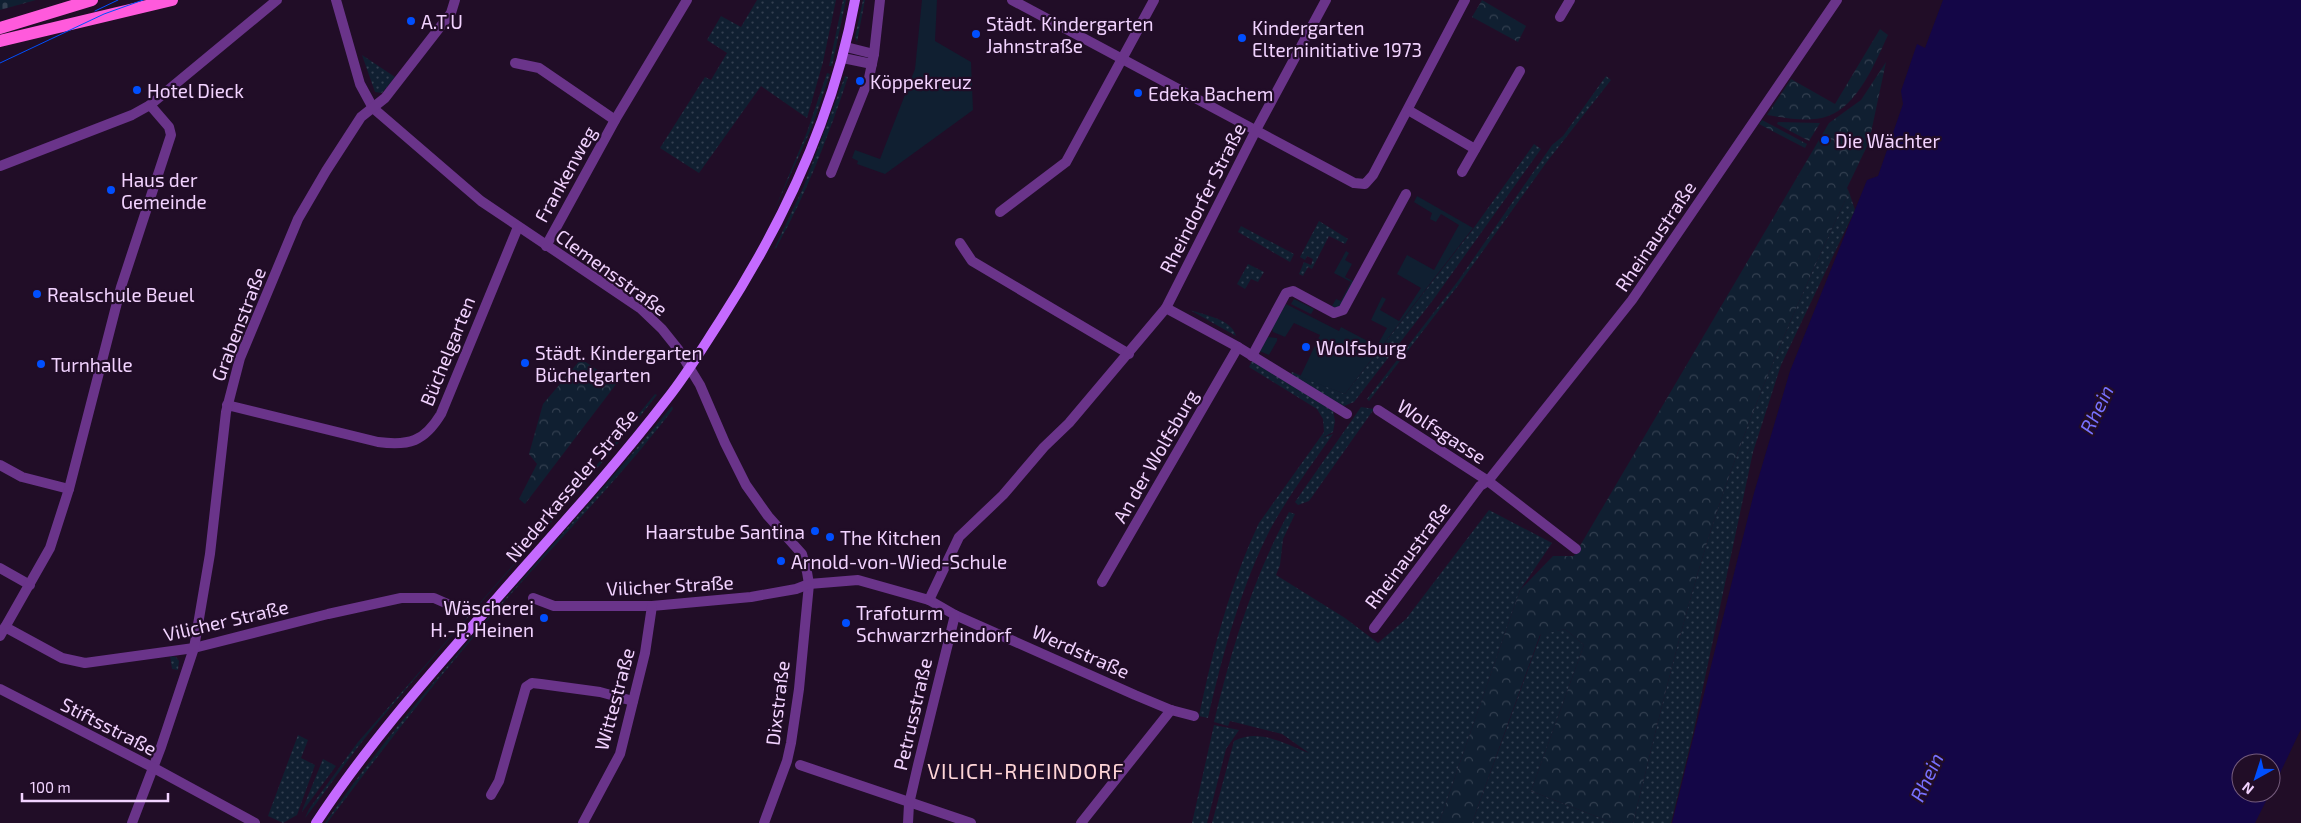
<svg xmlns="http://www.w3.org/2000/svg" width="2301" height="823" viewBox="0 0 2301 823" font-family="'Exo 2',sans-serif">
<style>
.grass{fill:url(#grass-dots)}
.forest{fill:url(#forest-crowns)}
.cemetery{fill:url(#cemetery-stones)}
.garden{fill:#101f31}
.water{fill:#140647}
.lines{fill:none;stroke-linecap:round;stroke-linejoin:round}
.minor{stroke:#6a348a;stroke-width:10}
.tertiary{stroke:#6a348a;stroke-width:10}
.secondary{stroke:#c56aff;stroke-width:10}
.primary{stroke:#ff5adc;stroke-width:12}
.tram{stroke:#004ffe;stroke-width:1}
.poi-dot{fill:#004ffe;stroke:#210d27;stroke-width:2}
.labels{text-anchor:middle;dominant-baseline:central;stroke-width:4.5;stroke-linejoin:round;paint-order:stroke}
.poi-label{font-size:19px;fill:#f2d3ff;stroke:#210d27;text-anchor:start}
.street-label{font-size:19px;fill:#f2d3ff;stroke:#210d27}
.water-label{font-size:20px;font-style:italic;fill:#7871ff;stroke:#210d27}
.quarter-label{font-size:21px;letter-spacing:1px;fill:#ffd5d7;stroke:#210d27}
</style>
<defs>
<pattern id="grass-dots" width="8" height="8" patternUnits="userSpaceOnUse" patternTransform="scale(1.25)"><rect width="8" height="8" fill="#101f31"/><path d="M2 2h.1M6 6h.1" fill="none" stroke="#333f50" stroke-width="1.8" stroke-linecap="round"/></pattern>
<pattern id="forest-crowns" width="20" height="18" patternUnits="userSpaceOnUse" patternTransform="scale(1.25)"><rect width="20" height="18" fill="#101f31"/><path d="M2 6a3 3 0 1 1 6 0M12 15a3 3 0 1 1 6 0" fill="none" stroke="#333f50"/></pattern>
<pattern id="cemetery-stones" width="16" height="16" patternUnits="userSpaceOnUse" patternTransform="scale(1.25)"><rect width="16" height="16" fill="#101f31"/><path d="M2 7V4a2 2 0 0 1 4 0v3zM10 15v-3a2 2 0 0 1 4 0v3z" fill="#333f50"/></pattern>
</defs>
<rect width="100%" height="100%" fill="#210d27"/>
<g class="grass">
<polygon points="757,0 836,0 823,62 807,118 761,86 699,173 660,148 705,77 711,80 727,53 707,40 721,16 741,27"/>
<polygon points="843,0 846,0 832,66 829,66"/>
<polygon points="863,0 865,0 857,42 855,37"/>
<polygon points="362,55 395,77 382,93 375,92"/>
<polygon points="827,73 830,74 812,127 774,211 807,132"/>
<path d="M845,76l3,1c-19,58 -42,118 -72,171l-2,1 29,-61z"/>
<polygon points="1606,76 1611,80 1546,163 1460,283 1369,401 1367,399 1458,281 1552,145 1563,136"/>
<polygon points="1534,144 1541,149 1433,300 1354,402 1344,406 1290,376 1292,372 1345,394 1473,229"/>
<path d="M1849,192l6,18 -74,155 -28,87 -60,282 -22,89h-38c28,-112 54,-226 92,-335 35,-101 79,-200 124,-296z"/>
<polygon points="1319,221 1348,239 1345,244 1329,236 1312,269 1308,267 1303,276 1299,274 1304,262 1311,265 1313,259 1307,256 1305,260 1300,257"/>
<polygon points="1241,226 1294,254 1290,262 1238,232"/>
<polygon points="1248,264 1264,272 1258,282 1251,279 1245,289 1237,284"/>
<path d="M1190,310c14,5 42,9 46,26z"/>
<path d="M1252,361l81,50 2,10 -2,11 -11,6 11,-4c-21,30 -43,60 -61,92 -30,57 -50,130 -64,192l-9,-2c14,-67 31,-131 60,-193l65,-91 -1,-13 -6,-10 -68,-42z"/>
<path d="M655,394l2,1c-92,117 -194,224 -288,338 -22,27 -42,57 -64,85l4,-9 49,-67 176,-201z"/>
<path d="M672,406l1,3c-50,66 -108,124 -163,186 -65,73 -124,150 -183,228h-2c104,-149 232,-277 347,-417z"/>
<polygon points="1361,407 1374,409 1309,501 1298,505 1295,502"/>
<path d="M1489,510l63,33 -32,47 -81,233h-227l22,-82c25,-13 51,3 75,12l-27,-19 -52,-13 -2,5 -14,-4c17,-72 39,-144 75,-210l6,2 -12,25 -3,26 -4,10 69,43 33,25 28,-24z"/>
<polygon points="1565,629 1584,645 1531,791 1613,823 1472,823 1541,634"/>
<polygon points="170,656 176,657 179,661 178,670 172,669"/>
<polygon points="1214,725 1239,730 1226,749 1207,823 1192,823"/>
<polygon points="298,735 308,740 301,758 315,765 297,815 283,823 268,816"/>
<polygon points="323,759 336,766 302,812 303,808"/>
</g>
<g class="forest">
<polygon points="1482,0 1526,26 1518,42 1472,17"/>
<path d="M1880,29l8,6c-12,26 -30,71 -60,81 -18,7 -43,2 -61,-1l24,-36 44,25z"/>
<path d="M1886,62l-17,80 -22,46 2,4c-45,96 -89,195 -124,296 -38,109 -64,223 -92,335h-20l-82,-32 53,-146 -19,-16 -25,6 -68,188h-33l81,-233 33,-34h21l255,-433 32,-23z"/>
<polygon points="1762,120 1807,144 1805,148 1759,124"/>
<polygon points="1778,122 1820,123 1809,141 1777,124"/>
<polygon points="1294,299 1314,309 1311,314 1291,304"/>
<polygon points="581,359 617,383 525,504 519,499 537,464 529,454 543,404"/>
</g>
<polygon class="cemetery" points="0,0 36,0 0,10"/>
<g class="garden">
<polygon points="922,0 937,0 935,41 971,62 973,110 885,174 857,164 858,161 852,158 855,150 880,159 915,69"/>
<polygon points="1417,196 1473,228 1345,394 1300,377 1320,335 1294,323 1285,337 1273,332 1272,328 1286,304 1339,331 1341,327 1377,346 1387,328 1371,320 1382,297 1386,299 1380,310 1399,321 1421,288 1397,274 1407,255 1434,270 1459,225 1441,214 1436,222 1430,219 1432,213 1414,202"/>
<polygon points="1346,251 1349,253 1345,260 1352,264 1345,277 1355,282 1342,306 1336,308 1332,306 1336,299 1341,301 1351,282 1334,273"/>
<polygon points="1268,337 1277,338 1277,341 1269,355 1259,351"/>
</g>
<polygon class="water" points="1943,0 2301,0 2301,729 2271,792 2271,763 2241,763 2241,793 2270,793 2255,823 1672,823 1754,493 1790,371 1867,180 1878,176 1903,104 1901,91 1917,44 1925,48"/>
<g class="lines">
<g class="minor">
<polyline points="336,0 360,84 373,108 481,201 640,308 662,329 678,349 700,385 725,443 746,485 768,516 802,554 807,572 809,584 799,689 791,743 787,761 764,823"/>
<polyline points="1012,0 1354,183 1365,184 1373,175 1465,0"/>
<polyline points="1560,17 1570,0"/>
<polyline points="846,47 874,54"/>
<polyline points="843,58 872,64"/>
<polyline points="515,63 539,68 615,120"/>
<polyline points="1408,110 1475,149"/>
<polyline points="1462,172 1520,71"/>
<polyline points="831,173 869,78 874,54 880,0"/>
<polyline points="1000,212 1066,162 1154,0"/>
<polyline points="960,243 972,261 1129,354"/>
<polyline points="546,246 615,120 687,0"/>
<polyline points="1166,308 1238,347 1347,414"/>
<polyline points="1252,356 1286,293 1293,291 1334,313 1343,310 1406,194"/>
<path d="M227,405l151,37c31,4 46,0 63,-28l77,-187"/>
<polyline points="1378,410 1488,481 1576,549"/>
<polyline points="0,465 22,477 69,489"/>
<polyline points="0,568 30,585"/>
<polyline points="1102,582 1238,347"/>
<polyline points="533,598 554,606 652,606 751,597 796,589 809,584 858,580 929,600 955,615 1135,695 1171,710 1194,716"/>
<polyline points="929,600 959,537 1003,495 1044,447 1069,423 1166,308 1256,130 1326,0"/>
<polyline points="5,627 62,658 85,663 194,648 328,614 401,598 434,598 459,609"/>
<polyline points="1374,628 1480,486 1488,481 1632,300 1837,0"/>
<polyline points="0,636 50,548 69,489 121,287 171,135 169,127 150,105"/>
<polyline points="800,765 971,823"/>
<polyline points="491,795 499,781 526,687 532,683 541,684 600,692 633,701"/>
<polyline points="132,823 161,747 194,648 210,554 226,412 240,358 298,219 326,171 361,117 385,98 451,13 455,0"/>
<polyline points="583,823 620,754 645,653 652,606"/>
<polyline points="908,823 909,804 918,765 955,615"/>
<polyline points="1081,823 1171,710"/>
</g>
<g class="tertiary">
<polyline points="0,166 132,115 150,105 277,0"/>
<polyline points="0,689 154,768 255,823"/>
</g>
<path class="secondary" d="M316,823c53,-81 118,-153 182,-226 57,-65 116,-129 169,-198 20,-25 36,-52 53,-78 64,-99 114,-205 135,-321"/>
<g class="primary">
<polyline points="0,28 92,0"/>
<polyline points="0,41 172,0"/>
</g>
<g class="tram">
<polyline points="95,11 118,0"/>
<polyline points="0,63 104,14 143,0"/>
</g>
</g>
<g class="poi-dot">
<circle cx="411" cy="21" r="5"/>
<circle cx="976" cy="34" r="5"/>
<circle cx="1242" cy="38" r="5"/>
<circle cx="860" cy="81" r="5"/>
<circle cx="137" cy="90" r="5"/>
<circle cx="1138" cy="93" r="5"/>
<circle cx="1825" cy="140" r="5"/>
<circle cx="111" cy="190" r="5"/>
<circle cx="37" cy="294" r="5"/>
<circle cx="1306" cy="347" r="5"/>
<circle cx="525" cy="363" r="5"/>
<circle cx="41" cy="364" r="5"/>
<circle cx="815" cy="531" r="5"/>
<circle cx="830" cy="537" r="5"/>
<circle cx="781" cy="561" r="5"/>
<circle cx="544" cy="618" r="5"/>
<circle cx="846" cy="623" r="5"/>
</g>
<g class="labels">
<g class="poi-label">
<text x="421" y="21">A.T.U</text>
<text x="986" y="23">Städt. Kindergarten<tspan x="986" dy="22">Jahnstraße</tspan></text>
<text x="1252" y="27">Kindergarten<tspan x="1252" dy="22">Elterninitiative 1973</tspan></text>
<text x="870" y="81">Köppekreuz</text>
<text x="147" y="90">Hotel Dieck</text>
<text x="1148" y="93">Edeka Bachem</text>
<text x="1835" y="140">Die Wächter</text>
<text x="121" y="179">Haus der<tspan x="121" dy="22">Gemeinde</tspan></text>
<text x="47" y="294">Realschule Beuel</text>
<text x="1316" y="347">Wolfsburg</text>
<text x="535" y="352">Städt. Kindergarten<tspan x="535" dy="22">Büchelgarten</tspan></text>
<text x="51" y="364">Turnhalle</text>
<text x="805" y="531" text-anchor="end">Haarstube Santina</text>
<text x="840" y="537">The Kitchen</text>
<text x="791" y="561">Arnold-von-Wied-Schule</text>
<text x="534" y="607" text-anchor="end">Wäscherei<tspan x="534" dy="22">H.-P. Heinen</tspan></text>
<text x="856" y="612">Trafoturm<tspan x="856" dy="22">Schwarzrheindorf</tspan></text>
</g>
<g class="street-label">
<text transform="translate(565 174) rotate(-61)">Frankenweg</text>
<text transform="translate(1202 198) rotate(-63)">Rheindorfer Straße</text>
<text transform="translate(1655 236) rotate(-56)">Rheinaustraße</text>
<text transform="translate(612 272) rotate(36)">Clemensstraße</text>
<text transform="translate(238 324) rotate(-69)">Grabenstraße</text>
<text transform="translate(447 351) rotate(-68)">Büchelgarten</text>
<text transform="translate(1442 431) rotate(33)">Wolfsgasse</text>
<text transform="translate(1155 456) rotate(-60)">An der Wolfsburg</text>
<text transform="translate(571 485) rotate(-50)">Niederkasseler Straße</text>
<text transform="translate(1407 555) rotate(-53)">Rheinaustraße</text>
<text transform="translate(670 585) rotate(-3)">Vilicher Straße</text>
<text transform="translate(226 620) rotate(-13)">Vilicher Straße</text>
<text transform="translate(1081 651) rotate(24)">Werdstraße</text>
<text transform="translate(614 699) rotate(-75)">Wittestraße</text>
<text transform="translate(777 703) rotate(-83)">Dixstraße</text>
<text transform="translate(912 714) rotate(-77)">Petrusstraße</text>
<text transform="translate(109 726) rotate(27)">Stiftsstraße</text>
</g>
<g class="water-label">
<text transform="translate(2096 409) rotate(-64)">Rhein</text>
<text transform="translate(1926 777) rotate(-65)">Rhein</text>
</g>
<g class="quarter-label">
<text x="1026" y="770">VILICH-RHEINDORF</text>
</g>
</g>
<g transform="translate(2256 778) rotate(219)"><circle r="24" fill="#210d27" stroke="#755c7d"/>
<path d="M0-4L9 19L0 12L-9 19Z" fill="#004ffe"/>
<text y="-8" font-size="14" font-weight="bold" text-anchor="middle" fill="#f2d3ff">N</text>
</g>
<path d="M22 793v8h146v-8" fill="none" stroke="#f2d3ff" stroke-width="2.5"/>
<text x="30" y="793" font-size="15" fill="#f2d3ff" stroke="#210d27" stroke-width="4" paint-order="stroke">100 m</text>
</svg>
